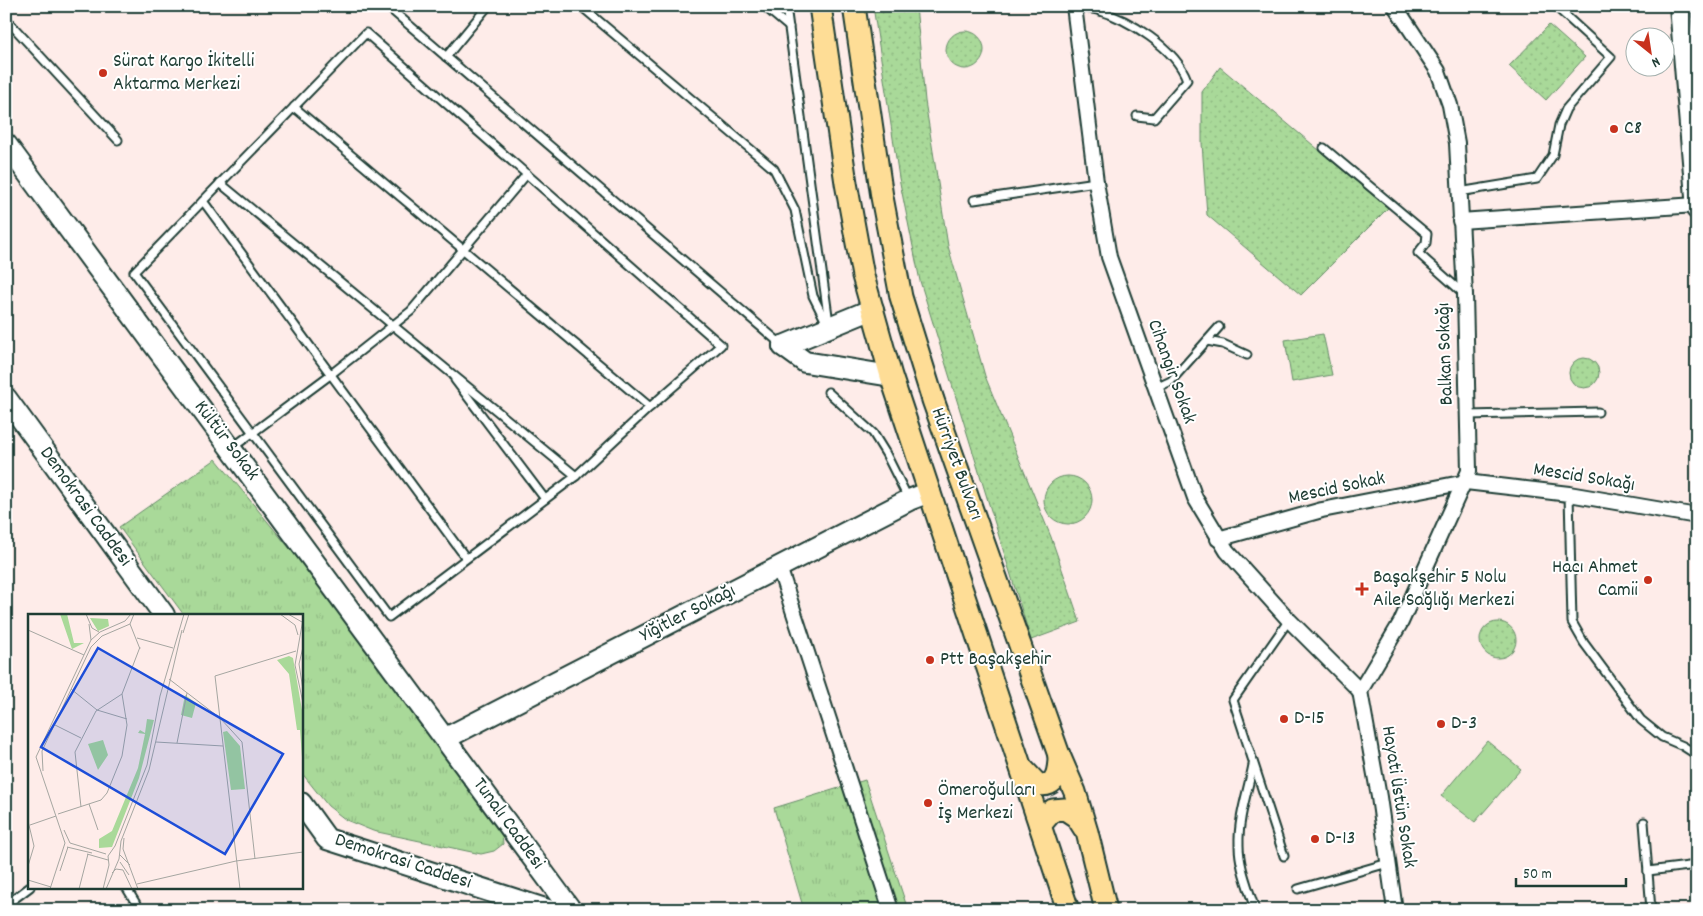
<svg xmlns="http://www.w3.org/2000/svg" width="1703" height="916" viewBox="0 0 1703 916" font-family="Dekko,sans-serif">
<style>
.grass{fill:url(#grass-tufts);stroke:#648b66}
.park{fill:url(#park-dots);stroke:#648b66}
.pitch{fill:#a9d999;stroke:#648b66}
.lines{fill:none;stroke-linecap:round;stroke-linejoin:round}
.lane-casing{stroke:#1f3d34;stroke-width:11}
.street-casing{stroke:#1f3d34;stroke-width:18}
.secondary-casing{stroke:#1f3d34;stroke-width:24}
.primary-casing{stroke:#1f3d34;stroke-width:25}
.lane{stroke:#fff;stroke-width:7}
.street{stroke:#fff;stroke-width:14}
.secondary{stroke:#fff;stroke-width:20}
.primary{stroke:#fedd96;stroke-width:21}
.poi-dot{fill:#c8321e;stroke:#fff;stroke-width:2}
.labels{text-anchor:middle;dominant-baseline:central;stroke-width:4;stroke-linejoin:round;paint-order:stroke}
.poi-label{font-size:20px;fill:#1f3d34;stroke:#fff;text-anchor:start}
.street-label{font-size:20px;fill:#1f3d34;stroke:#fff}
.inset-road{fill:none;stroke:#a5a6a1;stroke-width:1}
.view{fill:#1d4ed8;fill-opacity:0.15;stroke:#1d4ed8;stroke-width:2.5}
.inset-edge{fill:none;stroke:#1f3d34;stroke-width:2.5}
</style>
<defs>
<pattern id="grass-tufts" width="24" height="20" patternUnits="userSpaceOnUse" patternTransform="scale(1.25)"><rect width="24" height="20" fill="#a9d999"/><path d="M3 7l-1-3M5 7V3M7 7l1-3M15 17l-1-3M17 17v-4M19 17l1-3" fill="none" stroke="#91bb84"/></pattern>
<pattern id="park-dots" width="8" height="8" patternUnits="userSpaceOnUse" patternTransform="scale(1.25)"><rect width="8" height="8" fill="#a9d999"/><path d="M2 2h.1M6 6h.1" fill="none" stroke="#91bb84" stroke-width="1.8" stroke-linecap="round"/></pattern>
</defs>
<rect width="100%" height="100%" fill="#feece9"/>
<filter id="ink" filterUnits="userSpaceOnUse"><feTurbulence type="fractalNoise" baseFrequency=".02" numOctaves="2"/><feDisplacementMap in="SourceGraphic" scale="10" xChannelSelector="R" yChannelSelector="G"/><feConvolveMatrix kernelMatrix="1 2 1 2 8 2 1 2 1" color-interpolation-filters="sRGB"/></filter>
<g filter="url(#ink)">
<g class="grass">
<polygon points="216,459 295,555 370,652 502,834 503,844 494,851 481,854 373,831 346,820 328,806 301,772 301,615 184,615 119,527"/>
<polygon points="865,780 908,910 804,910 774,808"/>
</g>
<g class="park">
<polygon points="873,6 916,6 925,101 948,246 985,376 1051,537 1080,622 1031,640 920,281 899,178"/>
<polygon points="1549,25 1585,57 1546,100 1509,66"/>
<circle cx="965" cy="50" r="19"/>
<polygon points="1220,67 1388,208 1301,295 1207,215 1202,143 1202,92"/>
<polygon points="1323,334 1332,375 1292,382 1285,340"/>
<circle cx="1584" cy="373" r="15"/>
<circle cx="1068" cy="500" r="24"/>
<circle cx="1498" cy="640" r="18"/>
</g>
<polygon class="pitch" points="1487,741 1521,769 1475,822 1441,796"/>
<g class="lines">
<defs>
<g id="lane">
<polyline points="387,6 782,345"/>
<polyline points="581,6 774,169 795,210 813,296 828,326"/>
<polyline points="764,6 789,27"/>
<polyline points="786,6 829,323"/>
<path d="M1074,7c7,1 16,1 23,3 31,9 79,38 90,70l-33,38 -17,-2"/>
<polyline points="1401,15 1410,6"/>
<polyline points="6,19 118,140"/>
<polygon points="366,33 721,345 650,407 576,476 389,617 134,272"/>
<polyline points="446,57 488,6"/>
<polyline points="294,107 650,407"/>
<polyline points="1324,148 1427,234 1426,243 1418,253 1464,294"/>
<polyline points="220,183 576,476"/>
<polyline points="1459,192 1537,179 1553,155 1559,125 1566,109 1611,57 1555,6"/>
<polyline points="974,200 1096,182"/>
<polyline points="203,201 466,558"/>
<polyline points="1207,341 1223,344 1247,355"/>
<polyline points="455,380 545,499"/>
<polyline points="1156,388 1171,381 1219,327"/>
<polyline points="828,392 873,433 886,454 908,498"/>
<polyline points="1468,415 1598,412"/>
<polyline points="232,448 330,375 411,311 527,174"/>
<polyline points="1569,494 1572,622 1584,643 1641,720 1662,737 1683,746 1697,755"/>
<path d="M1253,765c-5,26 -15,53 -14,80 0,22 10,44 16,65"/>
<polyline points="1644,822 1651,910"/>
<polyline points="1284,856 1233,700 1289,620"/>
<polyline points="1648,871 1697,865"/>
<polyline points="126,887 140,910"/>
<polyline points="1298,889 1388,863"/>
<polyline points="6,905 30,887"/>
</g>
<g id="street">
<polyline points="1074,6 1096,182 1109,257 1195,498 1227,551 1289,620 1360,691"/>
<polyline points="1460,221 1696,205"/>
<polyline points="1218,539 1322,510 1466,482 1569,494 1697,516"/>
<polyline points="779,567 891,910"/>
<polyline points="1360,691 1401,622 1469,471 1465,294 1457,143 1450,105 1438,71 1395,6"/>
<polyline points="1360,691 1379,797 1395,910"/>
</g>
<g id="secondary">
<polyline points="1680,6 1697,209"/>
<polyline points="6,144 571,910"/>
<polyline points="783,346 805,362 891,376"/>
<polyline points="783,346 873,309"/>
<polyline points="6,398 164,615"/>
<polyline points="446,738 909,500 930,492"/>
<polyline points="301,803 327,839 548,910"/>
</g>
<g id="primary">
<polyline points="820,6 846,183 863,276 891,376 1068,910"/>
<polyline points="854,6 882,197 901,297 933,400 1059,755 1075,792 1087,832 1106,910"/>
<path d="M1021,767l16,17c20,5 22,-14 22,-29"/>
<polyline points="1040,825 1053,810 1065,809 1077,817 1084,828"/>
</g>
</defs>
<use href="#lane" class="lane-casing"/>
<use href="#street" class="street-casing"/>
<use href="#secondary" class="secondary-casing"/>
<use href="#primary" class="primary-casing"/>
<use href="#lane" class="lane"/>
<use href="#street" class="street"/>
<use href="#secondary" class="secondary"/>
<use href="#primary" class="primary"/>
</g>
</g>
<g class="poi-dot">
<circle cx="103" cy="73" r="5"/>
<circle cx="1614" cy="129" r="5"/>
<circle cx="1648" cy="580" r="5"/>
<path d="M1359.5 581.5h5v5h5v5h-5v5h-5v-5h-5v-5h5z"/>
<circle cx="930" cy="660" r="5"/>
<circle cx="1284" cy="719" r="5"/>
<circle cx="1441" cy="724" r="5"/>
<circle cx="928" cy="803" r="5"/>
<circle cx="1315" cy="839" r="5"/>
</g>
<g class="labels">
<g class="poi-label">
<text x="113" y="62">Sürat Kargo İkitelli<tspan x="113" dy="23">Aktarma Merkezi</tspan></text>
<text x="1624" y="129">C8</text>
<text x="1638" y="568" text-anchor="end">Hacı Ahmet<tspan x="1638" dy="23">Camii</tspan></text>
<text x="1373" y="578">Başakşehir 5 Nolu<tspan x="1373" dy="23">Aile Sağlığı Merkezi</tspan></text>
<text x="940" y="660">Ptt Başakşehir</text>
<text x="1294" y="719">D-15</text>
<text x="1451" y="724">D-3</text>
<text x="938" y="791">Ömeroğulları<tspan x="938" dy="23">İş Merkezi</tspan></text>
<text x="1325" y="839">D-13</text>
</g>
<g class="street-label">
<text transform="translate(1446 354) rotate(-92)">Balkan Sokağı</text>
<text transform="translate(1171 372) rotate(70)">Cihangir Sokak</text>
<text transform="translate(226 441) rotate(53)">Kültür Sokak</text>
<text transform="translate(956 464) rotate(70)">Hürriyet Bulvarı</text>
<text transform="translate(1584 478) rotate(9)">Mescid Sokağı</text>
<text transform="translate(1337 489) rotate(-12)">Mescid Sokak</text>
<text transform="translate(85 507) rotate(54)">Demokrasi Caddesi</text>
<text transform="translate(688 614) rotate(-27)">Yiğitler Sokağı</text>
<text transform="translate(1398 797) rotate(81)">Hayati Üstün Sokak</text>
<text transform="translate(508 824) rotate(54)">Tunalı Caddesi</text>
<text transform="translate(403 862) rotate(18)">Demokrasi Caddesi</text>
</g>
</g>
<g transform="translate(28 614)">
<rect width="275" height="275" fill="#feece9"/>
<path d="M32,0h7l7,29h10l-12,6zM62,4l18,1 1,7 -11,5zM157,81l11,8 -4,15 -11,-3zM199,117l13,15 5,43 -14,1 -8,-58z" fill="#a9d999"/>
<path d="M261,42l4,2 10,58v55l-3,-41h-3l-8,-56 -12,-14zM119,105l7,1 -15,58 -27,69 -13,1v-9l13,-8 26,-63 7,-34 -7,-1 2,-3 5,3zM75,126l5,15 -10,15 -10,-26z" fill="#a9d999"/>
<path class="inset-road" d="M58,0l6,14 7,4M252,0l15,11 3,10M260,0l14,8M275,5l-8,46 8,38M61,10l2,16M102,10l10,25M0,16l56,25M155,19l6,-19M109,24l36,10M275,33l-4,17 4,26M141,65l51,39 22,24 13,117M43,75l26,21 30,9M94,80l18,-47M27,111l26,13M128,128l67,4M149,129l10,-50M15,157l-1,-20 49,-104 11,-11 28,-12 4,-10M61,190l9,26M53,193l-6,-55 21,-41 26,-17M30,200l43,-14 6,-7 15,-37 5,-31 -5,-31M0,207l6,25 -6,20M2,211l26,-9M36,216l6,13 36,11M96,224l-1,11 15,40M39,233l25,6M59,240l21,6M91,240l11,11M92,248l9,13M32,257l8,-24M84,259l4,-4 7,1 9,19M0,266l23,7M109,270l99,-23 67,-9M22,275l15,-46 -29,-86 55,-117 9,-8 25,-11 6,-7M51,275l9,-35M75,275l6,-24 -1,-9 7,-10 32,-81 13,-69 24,-82M78,275l13,-30 2,-18 28,-71 33,-140M212,275l-25,-213 81,-25"/>
<path class="view" d="M70,34l185,106 -58,100 -184,-107z"/>
<rect width="275" height="275" class="inset-edge"/>
</g>
<rect width="1703" height="916" fill="none" stroke="#fff" stroke-width="25"/>
<rect x="12" y="12" width="1678" height="891" fill="none" stroke="#1f3d34" stroke-width="2" filter="url(#ink)"/>
<g transform="translate(1650 52) rotate(150)"><circle r="24" fill="#ffffff" stroke="#a5b1ae"/>
<path d="M0-4L9 19L0 12L-9 19Z" fill="#c8321e"/>
<text y="-8" font-size="14" font-weight="bold" text-anchor="middle" fill="#1f3d34">N</text>
</g>
<path d="M1516 878v8h110v-8" fill="none" stroke="#1f3d34" stroke-width="2.5"/>
<text x="1523" y="878" font-size="15" fill="#1f3d34" stroke="#ffffff" stroke-width="4" paint-order="stroke">50 m</text>
</svg>
